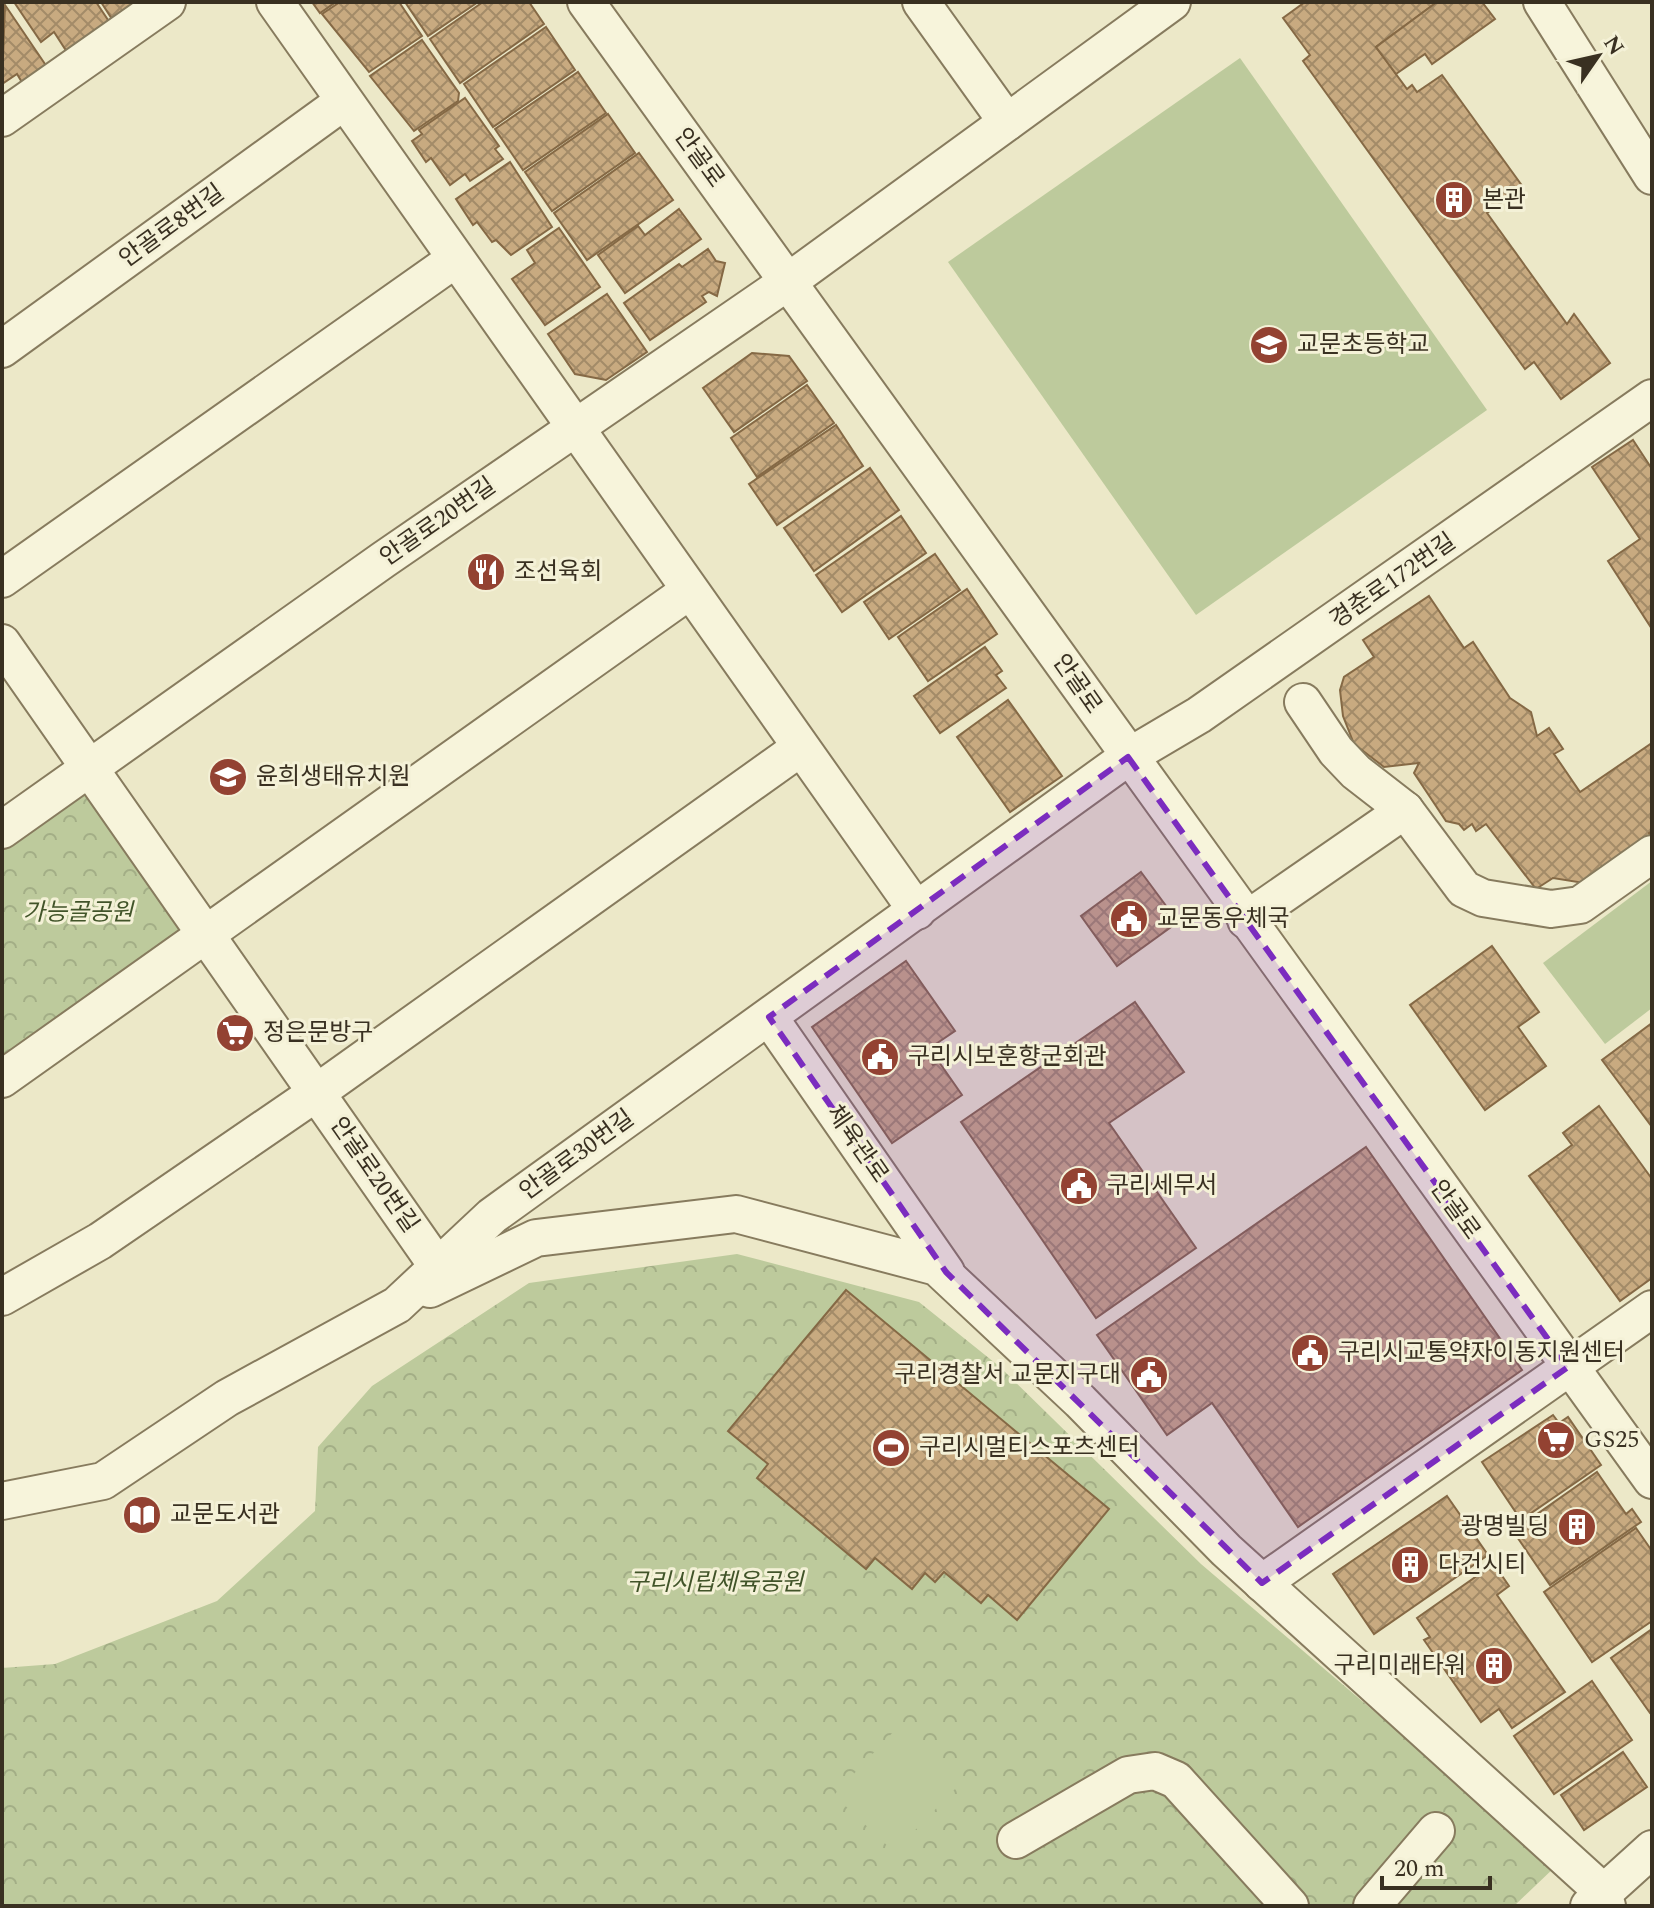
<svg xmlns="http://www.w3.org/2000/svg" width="1654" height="1908" viewBox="0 0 1654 1908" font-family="Spectral,'Noto Sans KR',serif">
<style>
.park{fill:url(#park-crowns)}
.pitch{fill:#bdca9c}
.building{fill:url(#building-cross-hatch);stroke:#856945;stroke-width:2}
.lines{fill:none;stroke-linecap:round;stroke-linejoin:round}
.minor-casing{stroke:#877b5e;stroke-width:40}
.minor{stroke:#f7f4db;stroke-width:36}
.marked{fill:#7b2cbf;fill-opacity:0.2;stroke:#7b2cbf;stroke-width:6;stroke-dasharray:16 10;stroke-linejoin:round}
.labels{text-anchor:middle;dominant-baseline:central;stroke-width:6;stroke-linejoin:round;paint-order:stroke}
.street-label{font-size:24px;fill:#393021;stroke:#f4f1d7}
.poi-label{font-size:24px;fill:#393021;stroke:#f4f1d7;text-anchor:start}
.park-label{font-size:24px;font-style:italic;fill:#415429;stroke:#f4f1d7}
</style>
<defs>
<pattern id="park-crowns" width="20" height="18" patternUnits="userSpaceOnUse" patternTransform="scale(2)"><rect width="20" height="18" fill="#bdca9c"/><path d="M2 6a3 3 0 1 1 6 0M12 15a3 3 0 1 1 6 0" fill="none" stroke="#a3ae86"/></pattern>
<pattern id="building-cross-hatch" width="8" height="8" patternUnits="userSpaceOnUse" patternTransform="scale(2)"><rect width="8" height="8" fill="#c8aa80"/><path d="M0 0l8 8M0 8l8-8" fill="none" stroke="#a38b68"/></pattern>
</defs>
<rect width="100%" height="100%" fill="#ece8c8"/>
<g class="park">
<polygon points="83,787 184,934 2,1060 2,851"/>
<polygon points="737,1254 919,1302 1000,1367 1201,1564 1556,1866 1514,1906 2,1906 2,1668 55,1664 217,1601 315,1511 318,1447 372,1386 529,1283"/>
</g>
<g class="pitch">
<polygon points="1240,58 1487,410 1196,615 948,262"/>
<polygon points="1652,881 1652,1008 1605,1044 1543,963"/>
<polygon points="895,1730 956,1788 894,1852 834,1795"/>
</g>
<g class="building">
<polygon points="14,2 96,2 110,23 67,52 54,32 41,42"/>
<polygon points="101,2 137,2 112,19"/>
<polygon points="312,2 336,2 320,13"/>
<polygon points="340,2 399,2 422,36 369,72 322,14"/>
<polygon points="405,2 478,2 428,36"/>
<polygon points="483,2 529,2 544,24 460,83 430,39"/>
<polygon points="1305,2 1437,2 1376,47 1407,89 1412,85 1417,92 1442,75 1523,187 1487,213 1567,324 1574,314 1610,363 1561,399 1534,362 1525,369 1303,61 1310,55 1283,18"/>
<polygon points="1437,2 1482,2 1495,19 1432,64 1425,54 1396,74 1376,47"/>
<polygon points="5,5 47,67 23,84 17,74 2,84"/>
<polygon points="546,27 575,70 493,127 464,84"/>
<polygon points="422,40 459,93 458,101 414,131 370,76"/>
<polygon points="578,72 606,113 523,170 495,129"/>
<polygon points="465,98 499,146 495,149 503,159 470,181 465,174 450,185 431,158 426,162 412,141 422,134 419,130"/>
<polygon points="608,114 635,153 552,211 525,172"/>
<polygon points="639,153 673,200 587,260 554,213"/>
<polygon points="510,162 552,227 511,255 496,240 492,242 477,222 473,225 456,199"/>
<polygon points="679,209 701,239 625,293 598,255 638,226 645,235"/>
<polygon points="559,228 600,287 545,325 512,279 535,263 527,250"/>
<polygon points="708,249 716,261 725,263 717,296 709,292 702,296 706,302 650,340 624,303 679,264 682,267"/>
<polygon points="607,294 647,352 606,380 575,374 548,334"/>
<polygon points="752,353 789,356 807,381 734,432 703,388"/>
<polygon points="807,385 834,423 757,477 731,438"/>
<polygon points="836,425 863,466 777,525 749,484"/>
<polygon points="1633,440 1652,469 1652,629 1608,561 1640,539 1592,467"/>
<polygon points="870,468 899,510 814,571 784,528"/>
<polygon points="901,516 926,553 842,612 816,575"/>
<polygon points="935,554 960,590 889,639 864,602"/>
<polygon points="967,589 997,634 928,681 898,637"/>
<polygon points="1429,596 1464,648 1473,642 1510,698 1531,712 1537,736 1549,728 1563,749 1554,754 1580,792 1652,743 1652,831 1649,833 1652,838 1584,883 1553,878 1536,889 1486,824 1476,831 1472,824 1464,830 1459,824 1446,821 1414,773 1419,763 1384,767 1354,744 1343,716 1340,690 1344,677 1374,657 1363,640"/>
<polygon points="985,647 1002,671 996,675 1006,688 940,733 914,696"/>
<polygon points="1008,700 1062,776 1010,812 957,737"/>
<polygon points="1141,872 1178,922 1117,966 1081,916"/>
<polygon points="1492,946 1539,1012 1518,1027 1546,1066 1485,1110 1410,1005"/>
<polygon points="906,961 955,1031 924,1052 933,1065 939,1062 962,1095 892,1143 812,1027"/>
<polygon points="1135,1002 1184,1072 1109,1123 1196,1248 1096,1318 961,1122"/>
<polygon points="1652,1023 1652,1127 1602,1060"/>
<polygon points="1599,1106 1652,1179 1652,1278 1620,1301 1529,1176 1572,1145 1563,1133"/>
<polygon points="1366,1147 1522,1370 1298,1527 1212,1403 1167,1435 1097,1335"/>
<polygon points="846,1290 1109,1509 1017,1620 988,1595 981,1603 944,1572 935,1582 925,1573 912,1589 875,1558 866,1569 757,1478 768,1464 728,1431"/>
<polygon points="1553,1415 1559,1423 1568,1417 1601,1465 1521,1520 1482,1462"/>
<polygon points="1597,1472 1626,1514 1632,1509 1641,1522 1550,1585 1513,1531"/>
<polygon points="1447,1496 1488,1555 1374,1634 1333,1574"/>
<polygon points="1636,1528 1652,1551 1652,1621 1592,1662 1544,1592"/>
<polygon points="1494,1564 1509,1586 1497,1595 1565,1692 1512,1728 1499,1709 1481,1722 1424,1640 1430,1637 1417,1618"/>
<polygon points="1652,1629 1652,1712 1650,1713 1611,1658"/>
<polygon points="1592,1681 1632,1740 1554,1794 1514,1736"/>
<polygon points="1623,1752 1647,1787 1584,1830 1561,1795"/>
</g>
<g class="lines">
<defs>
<g id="minor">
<polyline points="275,2 917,911"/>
<polyline points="586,2 1652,1480"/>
<polyline points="921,2 1007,122"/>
<polyline points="1542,2 1652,176"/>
<polyline points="2,118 167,2"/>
<polyline points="2,349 343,102"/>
<polyline points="2,579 454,260"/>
<polyline points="2,643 438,1267"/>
<polyline points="1303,702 1336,751 1356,772 1405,810 1464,889 1483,898 1551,909 1580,905 1652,854"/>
<polyline points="2,830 383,560 789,281 1172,2"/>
<polyline points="1246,920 1405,810"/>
<polyline points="769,1017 946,1272"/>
<polyline points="2,1079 689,591"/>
<polyline points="430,1289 536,1238 736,1214 937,1267 1080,1401 1226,1550 1602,1891 1607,1906"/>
<polyline points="2,1297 100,1241 316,1093 800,748"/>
<polyline points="2,1501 103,1481 227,1398 397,1305 492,1216 1128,757 1199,715 1652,398"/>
<polyline points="1262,1583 1652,1309"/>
<polyline points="1016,1840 1128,1775 1155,1771 1176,1780 1290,1906"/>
<polyline points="1372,1906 1436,1831"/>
<polyline points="1589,1906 1652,1849"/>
</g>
</defs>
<use href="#minor" class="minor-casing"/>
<use href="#minor" class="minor"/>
</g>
<path class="marked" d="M1128,757l440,610 -306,216 -316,-311 -177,-255z"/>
<defs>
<symbol id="building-disc" viewBox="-11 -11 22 22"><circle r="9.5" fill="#934232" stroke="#f4f1d7"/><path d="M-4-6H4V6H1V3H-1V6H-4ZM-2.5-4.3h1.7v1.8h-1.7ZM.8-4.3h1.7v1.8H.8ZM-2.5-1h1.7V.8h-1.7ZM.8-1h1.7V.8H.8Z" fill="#fff"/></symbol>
<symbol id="school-disc" viewBox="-11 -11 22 22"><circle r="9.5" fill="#934232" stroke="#f4f1d7"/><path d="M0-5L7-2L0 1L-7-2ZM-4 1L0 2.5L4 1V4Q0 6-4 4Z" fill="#fff"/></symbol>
<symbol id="restaurant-disc" viewBox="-11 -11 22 22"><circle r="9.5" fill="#934232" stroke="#f4f1d7"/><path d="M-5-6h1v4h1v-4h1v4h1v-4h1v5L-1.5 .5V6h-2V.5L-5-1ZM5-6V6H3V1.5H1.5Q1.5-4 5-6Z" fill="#fff"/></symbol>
<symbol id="civic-disc" viewBox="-11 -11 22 22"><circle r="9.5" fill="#934232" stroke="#f4f1d7"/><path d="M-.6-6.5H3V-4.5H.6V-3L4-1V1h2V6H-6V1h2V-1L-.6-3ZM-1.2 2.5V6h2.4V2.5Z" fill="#fff"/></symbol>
<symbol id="supermarket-disc" viewBox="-11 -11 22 22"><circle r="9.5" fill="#934232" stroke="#f4f1d7"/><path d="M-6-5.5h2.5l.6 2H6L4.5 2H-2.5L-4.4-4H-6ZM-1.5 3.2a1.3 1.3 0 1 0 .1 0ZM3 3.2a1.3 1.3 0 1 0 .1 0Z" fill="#fff"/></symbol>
<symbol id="stadium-disc" viewBox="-11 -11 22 22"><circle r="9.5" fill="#934232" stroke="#f4f1d7"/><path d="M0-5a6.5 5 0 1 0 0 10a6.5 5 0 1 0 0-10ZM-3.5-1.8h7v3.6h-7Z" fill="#fff"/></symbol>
<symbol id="library-disc" viewBox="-11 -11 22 22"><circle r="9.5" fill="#934232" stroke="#f4f1d7"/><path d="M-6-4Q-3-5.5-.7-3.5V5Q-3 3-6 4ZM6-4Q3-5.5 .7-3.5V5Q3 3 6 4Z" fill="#fff"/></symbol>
</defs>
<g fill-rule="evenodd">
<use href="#building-disc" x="1432" y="178" width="44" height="44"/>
<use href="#school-disc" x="1247" y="323" width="44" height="44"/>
<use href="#restaurant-disc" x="464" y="550" width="44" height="44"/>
<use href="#school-disc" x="206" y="755" width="44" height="44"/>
<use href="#civic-disc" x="1107" y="897" width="44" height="44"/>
<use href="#supermarket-disc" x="213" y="1011" width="44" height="44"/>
<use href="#civic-disc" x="858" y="1035" width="44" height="44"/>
<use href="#civic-disc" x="1057" y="1164" width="44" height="44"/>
<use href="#civic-disc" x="1288" y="1331" width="44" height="44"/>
<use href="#civic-disc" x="1127" y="1353" width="44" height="44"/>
<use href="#supermarket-disc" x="1534" y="1418" width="44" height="44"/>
<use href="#stadium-disc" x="869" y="1426" width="44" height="44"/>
<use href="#library-disc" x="120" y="1493" width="44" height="44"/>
<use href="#building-disc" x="1555" y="1505" width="44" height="44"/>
<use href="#building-disc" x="1388" y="1543" width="44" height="44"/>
<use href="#building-disc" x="1472" y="1644" width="44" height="44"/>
</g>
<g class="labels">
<g class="street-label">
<text transform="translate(699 158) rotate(54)">안골로</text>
<text transform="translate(172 226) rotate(-36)">안골로8번길</text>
<text transform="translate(438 522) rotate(-35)">안골로20번길</text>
<text transform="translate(1393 581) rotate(-35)">경춘로172번길</text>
<text transform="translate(1077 684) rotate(55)">안골로</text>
<text transform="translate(857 1144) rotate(55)">체육관로</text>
<text transform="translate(577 1155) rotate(-36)">안골로30번길</text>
<text transform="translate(374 1175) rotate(55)">안골로20번길</text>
<text transform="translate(1455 1210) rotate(54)">안골로</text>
</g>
<g class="poi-label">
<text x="1482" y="200">본관</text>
<text x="1297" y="345">교문초등학교</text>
<text x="514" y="572">조선육회</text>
<text x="256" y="777">윤희생태유치원</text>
<text x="1157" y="919">교문동우체국</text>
<text x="263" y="1033">정은문방구</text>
<text x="908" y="1057">구리시보훈향군회관</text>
<text x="1107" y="1186">구리세무서</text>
<text x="1338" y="1353">구리시교통약자이동지원센터</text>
<text x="1121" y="1375" text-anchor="end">구리경찰서 교문지구대</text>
<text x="1584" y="1440">GS25</text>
<text x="919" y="1448">구리시멀티스포츠센터</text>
<text x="170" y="1515">교문도서관</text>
<text x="1549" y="1527" text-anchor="end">광명빌딩</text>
<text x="1438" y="1565">다건시티</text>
<text x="1466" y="1666" text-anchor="end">구리미래타워</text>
</g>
<g class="park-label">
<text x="78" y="913">가능골공원</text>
<text x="715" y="1583">구리시립체육공원</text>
</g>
</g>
<rect width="1654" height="1908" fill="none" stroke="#393021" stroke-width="8"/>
<g transform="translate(1598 56) rotate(56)" stroke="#f4f1d7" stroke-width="6" paint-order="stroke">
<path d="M0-6L14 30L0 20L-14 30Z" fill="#393021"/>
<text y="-12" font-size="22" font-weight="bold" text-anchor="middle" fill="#393021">N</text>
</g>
<path d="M1382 1876v12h108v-12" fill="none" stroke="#393021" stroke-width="4"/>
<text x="1394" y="1876" font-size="24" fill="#393021" stroke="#f4f1d7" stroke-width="6" paint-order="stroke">20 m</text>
</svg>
